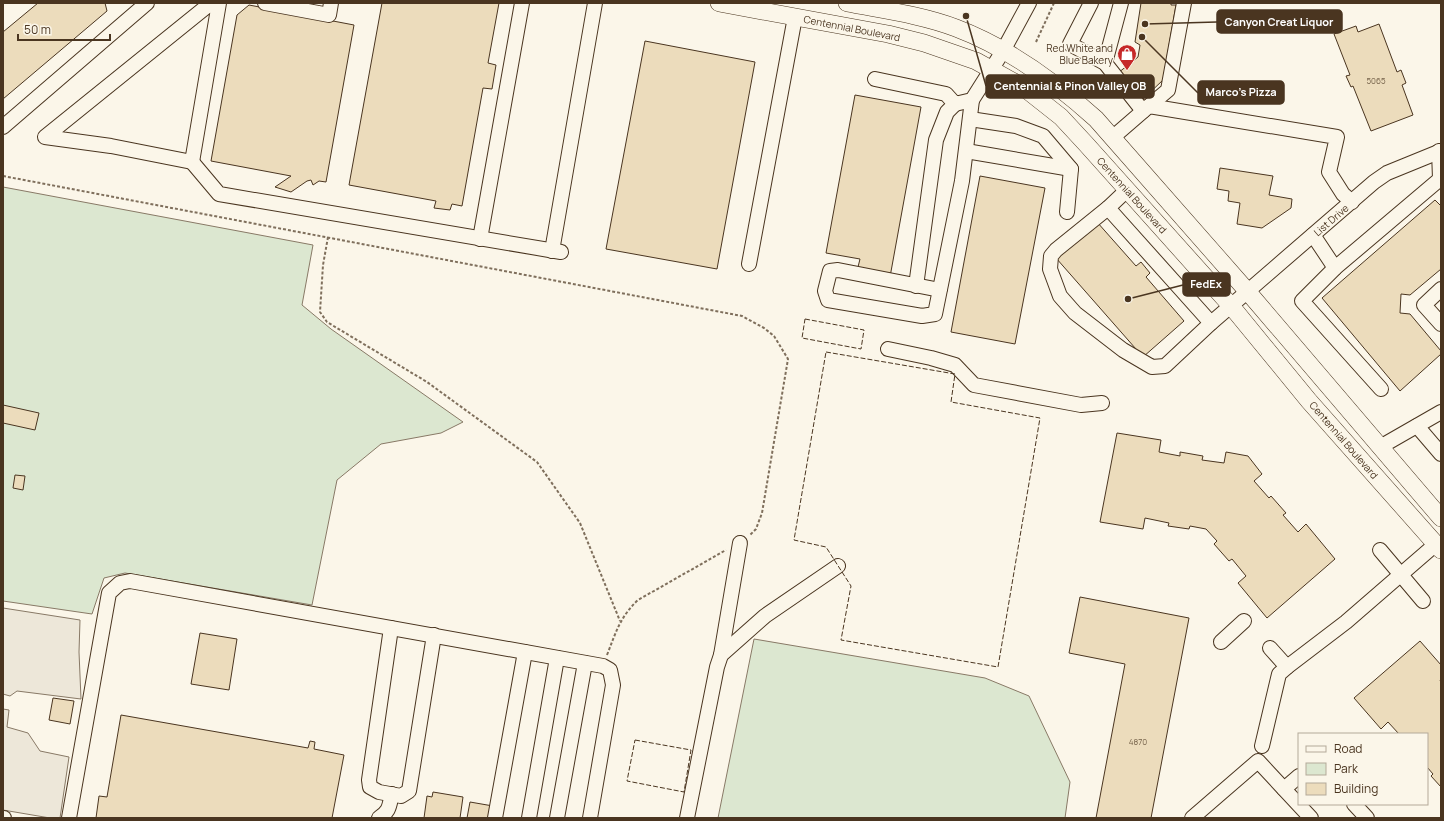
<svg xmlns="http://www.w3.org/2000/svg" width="1444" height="821" viewBox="0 0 1444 821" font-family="Manrope,sans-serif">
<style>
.green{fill:#dce7d0;stroke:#887966}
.parking{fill:#ede7d9;stroke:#887966}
.building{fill:#ecdcbc;stroke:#4a3520}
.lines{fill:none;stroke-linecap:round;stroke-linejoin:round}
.minor-casing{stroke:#4a3520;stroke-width:16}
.major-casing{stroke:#4a3520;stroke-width:18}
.path{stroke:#7f6f5c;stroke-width:2;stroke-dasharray:3 2;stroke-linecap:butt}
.minor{stroke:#fbf6e9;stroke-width:14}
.major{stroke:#fbf6e9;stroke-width:17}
.fence{stroke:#4a3520;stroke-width:1;stroke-dasharray:5 2;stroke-linecap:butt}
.labels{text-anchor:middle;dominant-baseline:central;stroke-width:3;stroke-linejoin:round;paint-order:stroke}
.number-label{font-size:8px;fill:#725f47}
.street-label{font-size:10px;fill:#4a3520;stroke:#fbf6e9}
.poi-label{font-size:10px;fill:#4a3520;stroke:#fbf6e9;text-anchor:end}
.leader{fill:none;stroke:#4a3520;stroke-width:1.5}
.callout-dot{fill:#4a3520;stroke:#fbf6e9;stroke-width:1.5}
.callout{fill:#4a3520;stroke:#4a3520;stroke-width:1.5}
.callout-label{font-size:11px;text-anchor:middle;font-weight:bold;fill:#fff}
</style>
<rect width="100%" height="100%" fill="#fbf6e9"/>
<g class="green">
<polygon points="3,187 313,245 302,305 331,329 463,422 441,433 381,444 337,480 312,605 125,573 104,578 92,614 3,601"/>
<polygon points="754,639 985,678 1029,696 1070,782 1065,818 718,818"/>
</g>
<g class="parking">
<polygon points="3,608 80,620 79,652 81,699 17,691 10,696 3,694"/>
<polygon points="3,709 9,710 7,727 28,733 40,751 69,757 60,818 50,818 3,810"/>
</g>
<g class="building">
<polygon points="38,3 105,3 107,11 3,99 3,32"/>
<polygon points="382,3 499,3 488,63 496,65 492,89 483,88 462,206 452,204 450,210 434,208 436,201 349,185"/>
<polygon points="1141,3 1171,3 1171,5 1176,5 1163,80 1142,100 1118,73 1138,57 1140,45 1135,42"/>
<polygon points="249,5 354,25 326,182 319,181 313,185 311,180 307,181 291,192 275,187 291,176 211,161 237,15"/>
<polygon points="1379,24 1397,72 1401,70 1406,83 1402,85 1413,115 1371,131 1353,86 1351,87 1346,76 1350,75 1334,34 1356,26 1358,32"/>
<polygon points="645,41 755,62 717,269 606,249"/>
<polygon points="855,95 921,107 890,277 857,271 860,259 826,253"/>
<polygon points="1220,168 1273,176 1269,195 1292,199 1291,208 1262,228 1237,224 1240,203 1228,201 1229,191 1217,189"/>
<polygon points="980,176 1045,188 1015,344 951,332"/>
<polygon points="1435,200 1441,206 1441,269 1410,295 1401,294 1400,313 1410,314 1441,351 1441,354 1400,391 1322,298"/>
<polygon points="1097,222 1136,266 1141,262 1150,273 1146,277 1184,321 1143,357 1056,258"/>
<polygon points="3,405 39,413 35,430 3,423"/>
<polygon points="1117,433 1161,440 1159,452 1180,456 1180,452 1203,456 1202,460 1224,463 1226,452 1248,456 1262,474 1254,481 1269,498 1271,496 1286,513 1283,515 1298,532 1306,524 1335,559 1267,618 1238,583 1246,576 1232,559 1229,561 1214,544 1217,541 1206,529 1190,526 1189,529 1168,526 1169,523 1145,518 1143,529 1100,522"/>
<polygon points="15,475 25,476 23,490 13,488"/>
<polygon points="1080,597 1189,618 1151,818 1096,818 1125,664 1069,653"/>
<polygon points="200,633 237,639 229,690 191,684"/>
<polygon points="1420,641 1441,665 1441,679 1440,680 1441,682 1441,787 1431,776 1433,774 1427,767 1427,734 1399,734 1388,722 1381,729 1354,698"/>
<polygon points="53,698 74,701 70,724 49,720"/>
<polygon points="121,715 308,748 310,741 315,742 314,749 344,755 332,818 96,818 99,796 107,797"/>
<polygon points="433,792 463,797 460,818 424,818 427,796 432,797"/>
<polygon points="470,802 493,806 491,818 467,818"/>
</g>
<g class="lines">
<defs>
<g id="minor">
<polyline points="211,3 45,137 111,146 192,162 219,3"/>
<polyline points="265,3 329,15 331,3"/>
<polyline points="1091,3 1070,44 1105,63 1143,111"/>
<polyline points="1105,63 1121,3"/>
<polyline points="875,79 946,94 955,104 972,100 1003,51 1029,3"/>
<polyline points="1149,106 1168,90 1184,3"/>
<polyline points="970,119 1016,126 1043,136 1071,169 1067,212"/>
<polyline points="3,127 147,3"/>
<polyline points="1112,138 1149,106 1337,137 1329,172 1343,194 1352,202"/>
<polyline points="966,151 1071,169"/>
<polyline points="192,162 219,194 561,252"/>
<polyline points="1127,190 1108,208 1211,323 1374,182 1387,173 1441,151"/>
<polyline points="1108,208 1056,250 1051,256 1050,269 1060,296 1075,313 1123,350 1152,367 1165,366 1211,323"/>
<polyline points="1313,235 1335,268 1440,179 1439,151"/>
<polyline points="480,239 522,3"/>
<polyline points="552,251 595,3"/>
<polyline points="749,264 795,17"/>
<polyline points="1335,268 1302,301 1381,389"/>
<polyline points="916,286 936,140 947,112 955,104"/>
<polyline points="1441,289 1424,305 1441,324"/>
<polyline points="940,290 838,270 830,271 825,291 828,300 922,316 935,314 962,181 972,100"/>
<polyline points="888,349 931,358 955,365 974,385 1081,405 1102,403"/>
<polyline points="1417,426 1441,454"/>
<polyline points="1380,447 1441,412"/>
<polyline points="1380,550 1423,601"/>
<polyline points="391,628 369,780 370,787 379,792 401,796 409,791 434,635"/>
<polyline points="1221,642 1244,621"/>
<polyline points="1270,648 1287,667 1346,622 1436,544"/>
<polyline points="721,655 740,543"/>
<polyline points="1262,746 1279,674 1287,667"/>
<polyline points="1284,789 1299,776"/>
<polyline points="1354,804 1367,818"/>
<polyline points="3,818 4,818"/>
<polyline points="69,818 109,593 120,583 130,581 603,666 610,670 613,685 590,818"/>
<path d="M379,818c11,-7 10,-12 13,-24"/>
<polyline points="495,818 525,652"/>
<polyline points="529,818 557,658"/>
<polyline points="557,818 585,663"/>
<polyline points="687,818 717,667 721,655 765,616 838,566"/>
<polyline points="1192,818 1258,761 1311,818"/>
</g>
<g id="major">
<polyline points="719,3 888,34 924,43 976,61 1023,87 1061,117 1086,144 1232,307 1309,401 1441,550"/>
<path d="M847,3c36,7 75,12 109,25 53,20 98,53 140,91l152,173 193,226"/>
</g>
</defs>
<use href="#minor" class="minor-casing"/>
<use href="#major" class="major-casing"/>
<g class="path">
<polyline points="1036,42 1054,3"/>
<polyline points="3,176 742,316 764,328 774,336 788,359 762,513 756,529 750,535"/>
<polyline points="328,237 323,265 320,312 327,322 427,382 537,462 580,523 620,621"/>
<path d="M607,655c9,-23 13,-38 31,-55l88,-50"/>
</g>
<use href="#minor" class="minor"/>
<use href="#major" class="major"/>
<g class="fence">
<polygon points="805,319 864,330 861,349 802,338"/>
<polygon points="826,352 955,374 951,402 1040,418 998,667 841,640 851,586 826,547 794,540"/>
<polygon points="635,740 691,750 684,792 627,781"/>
</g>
</g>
<defs>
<symbol id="shop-pin" viewBox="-11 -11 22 30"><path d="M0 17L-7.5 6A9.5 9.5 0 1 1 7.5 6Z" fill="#c62828" stroke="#fbf6e9"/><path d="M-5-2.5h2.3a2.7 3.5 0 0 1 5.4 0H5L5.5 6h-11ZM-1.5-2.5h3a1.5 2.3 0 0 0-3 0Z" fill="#fff"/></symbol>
</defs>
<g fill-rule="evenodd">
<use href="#shop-pin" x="1116" y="43" width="22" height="30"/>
</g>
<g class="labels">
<g class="number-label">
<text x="1376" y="80">5065</text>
<text x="1138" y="741">4870</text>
</g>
<g class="street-label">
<text transform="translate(852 28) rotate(11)">Centennial Boulevard</text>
<text transform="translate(1132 195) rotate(48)">Centennial Boulevard</text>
<text transform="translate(1331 220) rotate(-41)">List Drive</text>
<text transform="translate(1344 440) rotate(49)">Centennial Boulevard</text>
</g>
<g class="poi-label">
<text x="1113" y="48">Red White and<tspan x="1113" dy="12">Blue Bakery</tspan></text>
</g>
</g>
<path class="leader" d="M1145 24L1217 22M966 16L986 86M1142 37L1198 93M1128 299L1183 285"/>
<g class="callout-dot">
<circle cx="1145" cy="24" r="4"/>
<circle cx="966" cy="16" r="4"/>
<circle cx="1142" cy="37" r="4"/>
<circle cx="1128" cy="299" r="4"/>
</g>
<g class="callout">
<rect x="1217" y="10" width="125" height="23" rx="4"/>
<rect x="986" y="75" width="168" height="23" rx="4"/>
<rect x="1198" y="81" width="86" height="23" rx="4"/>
<rect x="1183" y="273" width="47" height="23" rx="4"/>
</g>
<g class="callout-label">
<text x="1279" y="26">Canyon Creat Liquor</text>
<text x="1070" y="90">Centennial &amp; Pinon Valley OB</text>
<text x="1241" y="96">Marco's Pizza</text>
<text x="1206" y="288">FedEx</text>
</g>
<rect width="1444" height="821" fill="none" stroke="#4a3520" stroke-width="8"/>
<rect x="1298" y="733" width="130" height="72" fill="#fbf6e9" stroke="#b4a999"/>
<rect x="1306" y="746" width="20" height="6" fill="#fbf6e9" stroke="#b4a999"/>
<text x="1334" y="753" font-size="12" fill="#4a3520">Road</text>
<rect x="1306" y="763" width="20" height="12" fill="#dce7d0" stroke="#b4a999"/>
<text x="1334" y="773" font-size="12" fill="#4a3520">Park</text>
<rect x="1306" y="783" width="20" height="12" fill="#ecdcbc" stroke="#b4a999"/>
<text x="1334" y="793" font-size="12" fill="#4a3520">Building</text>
<path d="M18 34v6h92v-6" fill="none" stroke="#4a3520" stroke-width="2"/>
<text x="24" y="34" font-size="12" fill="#4a3520" stroke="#fbf6e9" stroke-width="3" paint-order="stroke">50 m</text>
</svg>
